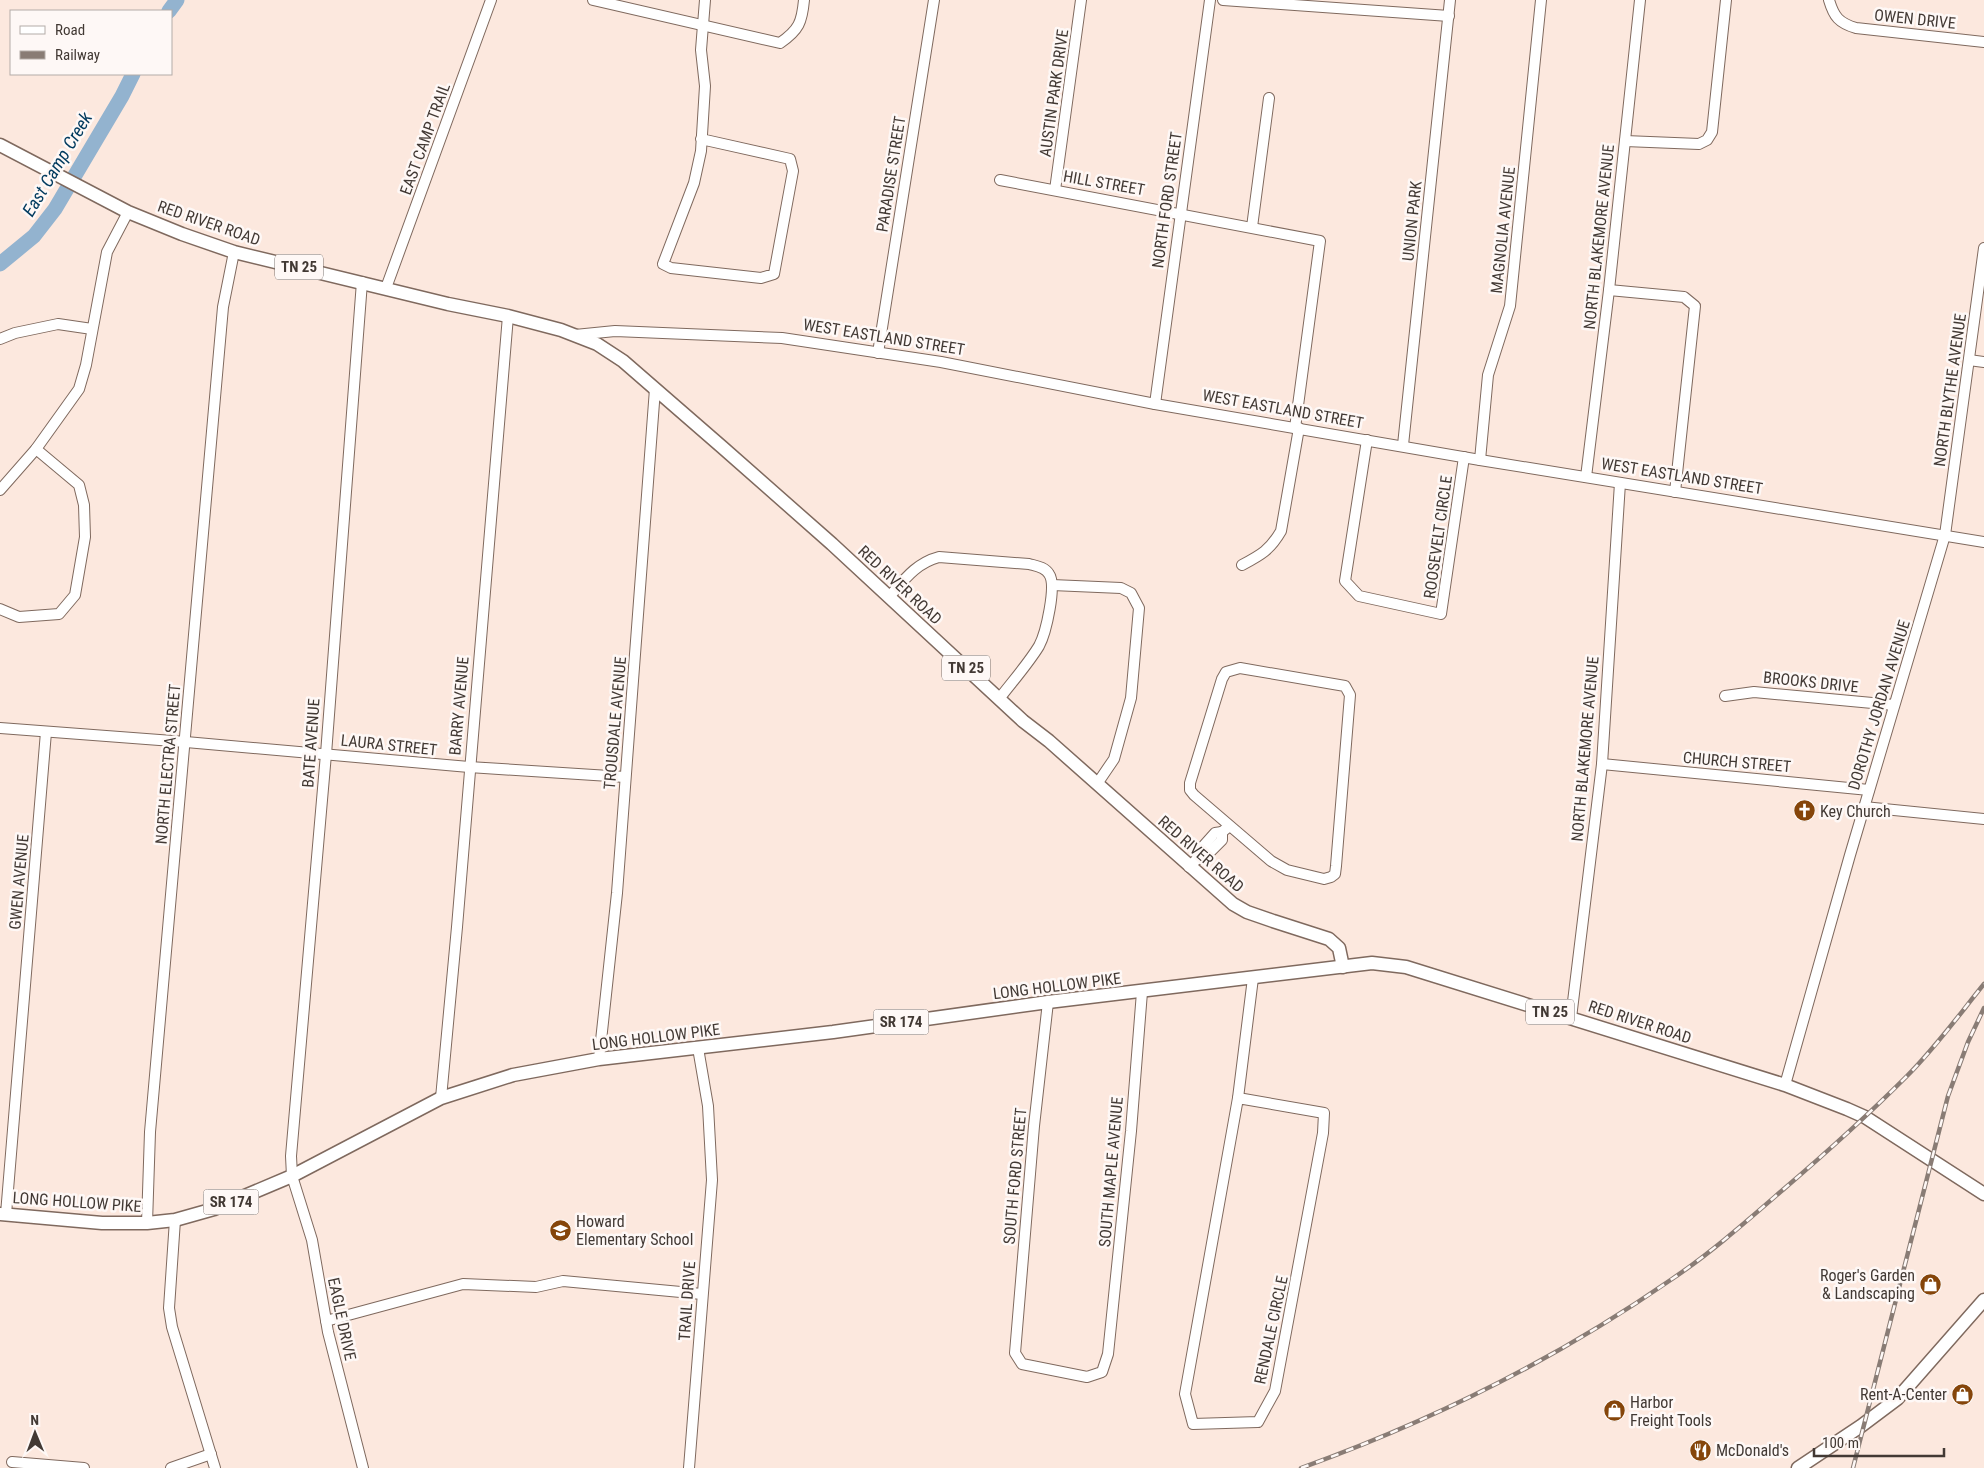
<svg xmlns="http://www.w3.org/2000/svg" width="1984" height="1468" viewBox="0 0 1984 1468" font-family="'Roboto Condensed',sans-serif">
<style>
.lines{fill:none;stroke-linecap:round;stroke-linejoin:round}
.river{stroke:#93b3cf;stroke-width:15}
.minor-casing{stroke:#7f695e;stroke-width:12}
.major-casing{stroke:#7f695e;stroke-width:15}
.minor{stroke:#fff;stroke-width:10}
.major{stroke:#fff;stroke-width:12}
.rail-casing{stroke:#897c75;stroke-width:4.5}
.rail{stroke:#fef8f6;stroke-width:2.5;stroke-dasharray:8;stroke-linecap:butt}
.labels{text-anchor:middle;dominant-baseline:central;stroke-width:5;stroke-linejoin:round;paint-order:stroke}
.shield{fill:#fef8f6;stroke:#7a726e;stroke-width:1}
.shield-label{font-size:15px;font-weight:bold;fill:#423934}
.street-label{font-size:16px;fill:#423934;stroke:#fef8f6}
.poi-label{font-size:16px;fill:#423934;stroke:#fef8f6;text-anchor:start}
.water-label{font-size:18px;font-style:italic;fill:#003a5e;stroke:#fef8f6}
</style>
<rect width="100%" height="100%" fill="#fce8de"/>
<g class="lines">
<g class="river">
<polyline points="169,11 177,0"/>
<polyline points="0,264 34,236 55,209 122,96 133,74"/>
</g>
<defs>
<g id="minor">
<path d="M593,0l187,43c19,-13 22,-21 24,-43"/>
<polyline points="1223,0 1449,16"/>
<path d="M1829,0c5,17 10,23 27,28l128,14"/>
<polyline points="701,139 790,159 793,171 774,274 761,278 671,268 663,264 694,183 701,151 705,86 701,50 705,0"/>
<polyline points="1625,141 1699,144 1707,140 1712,132 1726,0"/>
<polyline points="1000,180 1320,241 1295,428"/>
<polyline points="1055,190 1081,0"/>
<polyline points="1252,227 1269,98"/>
<polyline points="362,282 326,754 291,1156 292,1176 312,1240 328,1332 363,1468"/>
<polyline points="386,288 491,0"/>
<polyline points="1609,290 1684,297 1695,306 1675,492"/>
<polyline points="575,335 615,331 782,338 941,362 1155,404 1480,460 1984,542"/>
<polyline points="0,339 15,333 58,324 92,329"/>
<polyline points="878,353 934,0"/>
<polyline points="1969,360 1984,362"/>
<polyline points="1155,404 1210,0"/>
<polyline points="1367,440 1345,581 1359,596 1441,614 1464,457"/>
<polyline points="1403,445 1450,0"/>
<polyline points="1480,460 1488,375 1510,306 1541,0"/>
<polyline points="1586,477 1609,290 1640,0"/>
<polyline points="0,490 36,449 79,389 86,365 107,252 128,212"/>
<path d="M1242,565c19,-10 28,-15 39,-34l18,-103"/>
<polyline points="1052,585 1121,588 1131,593 1139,608 1131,698 1114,759 1097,784"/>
<path d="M889,597c15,-17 27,-34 50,-40l90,7c7,2 16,3 20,10 8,11 -3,59 -10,72 -11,18 -27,36 -40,53"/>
<polyline points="0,609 19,617 59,614 75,595 85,537 84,505 79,485 36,449"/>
<polygon points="1240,668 1345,686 1350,695 1336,866 1335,874 1331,877 1324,879 1287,870 1271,861 1194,795 1190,790 1190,783 1222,679 1226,672"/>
<polyline points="1725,696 1754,692 1894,705"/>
<polyline points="0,728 186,742 469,767 625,777"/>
<polyline points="1602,764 1869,790"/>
<polyline points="1864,807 1984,819"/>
<polyline points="1197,859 1204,858 1222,840 1222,832 1227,828"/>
<polyline points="1189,867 1197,859 1198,852 1215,833 1222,832"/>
<polyline points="1048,1002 1034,1126 1015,1353 1022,1364 1087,1377 1102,1372 1108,1354 1131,1131 1142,992"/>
<polyline points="1571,1018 1602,764 1620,483"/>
<polyline points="599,1059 617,893 655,389"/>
<polyline points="1785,1085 1850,855 1945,535 1984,248"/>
<polyline points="441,1098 457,927 508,316"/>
<polygon points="1238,1098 1324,1113 1323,1133 1275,1391 1258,1422 1193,1424 1185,1394"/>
<polyline points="1238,1098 1253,978"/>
<polyline points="6,1214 46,732"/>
<polyline points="175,1220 169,1308 172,1327 215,1468"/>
<polyline points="147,1223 150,1132 223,307 234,252"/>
<polyline points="326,1321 463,1284 536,1287 563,1281 702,1294"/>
<polyline points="12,1462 84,1468"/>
<polyline points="171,1468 211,1454"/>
<polyline points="689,1468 712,1180 708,1106 698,1048"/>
</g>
<g id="major">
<polyline points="0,145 128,212 182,234 234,252 448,304 508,316 561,330 597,344 623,361 722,447 832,544 1023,721 1049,741 1233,904 1247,912 1273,921 1329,939 1339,948 1343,967"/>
<polyline points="0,1214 102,1223 147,1223 175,1220 214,1209 292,1176 441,1098 513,1075 599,1059 833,1032 1048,1002 1372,963 1406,967 1785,1085 1847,1109 1865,1117 1984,1194"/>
<polyline points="1798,1468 1861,1426 1897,1399 1984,1300"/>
</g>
</defs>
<use href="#minor" class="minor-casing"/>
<use href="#major" class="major-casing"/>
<use href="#minor" class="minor"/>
<use href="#major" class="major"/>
<defs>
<g id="rail">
<path d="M1301,1468c131,-47 257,-110 371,-189 40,-27 76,-59 113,-91 42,-36 83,-73 122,-112 28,-28 52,-61 77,-92"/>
<polyline points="1853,1468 1948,1096 1968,1042 1984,1008"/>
</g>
</defs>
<use href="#rail" class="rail-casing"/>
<use href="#rail" class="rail"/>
</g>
<defs>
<symbol id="church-disc" viewBox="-11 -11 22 22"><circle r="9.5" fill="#85450a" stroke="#fef8f6"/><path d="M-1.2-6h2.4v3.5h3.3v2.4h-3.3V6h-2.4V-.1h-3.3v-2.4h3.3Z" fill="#fff"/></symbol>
<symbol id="school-disc" viewBox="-11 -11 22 22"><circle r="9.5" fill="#85450a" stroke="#fef8f6"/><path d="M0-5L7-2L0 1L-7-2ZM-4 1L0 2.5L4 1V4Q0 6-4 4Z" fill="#fff"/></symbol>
<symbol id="shop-disc" viewBox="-11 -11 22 22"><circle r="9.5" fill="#85450a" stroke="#fef8f6"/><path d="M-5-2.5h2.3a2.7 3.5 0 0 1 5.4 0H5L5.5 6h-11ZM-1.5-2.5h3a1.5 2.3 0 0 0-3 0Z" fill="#fff"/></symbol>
<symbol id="restaurant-disc" viewBox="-11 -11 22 22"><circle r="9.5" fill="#85450a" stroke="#fef8f6"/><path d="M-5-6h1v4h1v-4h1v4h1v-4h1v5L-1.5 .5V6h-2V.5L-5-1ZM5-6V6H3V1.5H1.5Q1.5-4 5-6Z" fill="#fff"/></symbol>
</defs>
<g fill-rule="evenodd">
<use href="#church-disc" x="1792" y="798" width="25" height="25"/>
<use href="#school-disc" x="548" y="1218" width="25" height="25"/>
<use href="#shop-disc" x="1918" y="1272" width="25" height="25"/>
<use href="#shop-disc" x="1950" y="1382" width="25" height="25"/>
<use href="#shop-disc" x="1602" y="1398" width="25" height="25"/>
<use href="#restaurant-disc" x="1688" y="1438" width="25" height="25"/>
</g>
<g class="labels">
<g class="shield">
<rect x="275" y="254.5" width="48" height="25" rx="4"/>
<rect x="942" y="655.5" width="48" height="25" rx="4"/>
<rect x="1526" y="999.5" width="48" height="25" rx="4"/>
<rect x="873.5" y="1009.5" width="55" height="25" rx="4"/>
<rect x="203.5" y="1189.5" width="55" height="25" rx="4"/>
</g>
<g class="shield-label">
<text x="299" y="267">TN 25</text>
<text x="966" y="668">TN 25</text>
<text x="1550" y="1012">TN 25</text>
<text x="901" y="1022">SR 174</text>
<text x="231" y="1202">SR 174</text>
</g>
<g class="street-label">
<text transform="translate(1915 19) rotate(6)">OWEN DRIVE</text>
<text transform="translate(1054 93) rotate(-82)">AUSTIN PARK DRIVE</text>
<text transform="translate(425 139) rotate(-70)">EAST CAMP TRAIL</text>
<text transform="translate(891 174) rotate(-81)">PARADISE STREET</text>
<text transform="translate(1104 183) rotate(10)">HILL STREET</text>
<text transform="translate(1167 200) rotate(-82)">NORTH FORD STREET</text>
<text transform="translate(1412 221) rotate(-84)">UNION PARK</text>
<text transform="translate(209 223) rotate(19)">RED RIVER ROAD</text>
<text transform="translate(1503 230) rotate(-84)">MAGNOLIA AVENUE</text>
<text transform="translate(1599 237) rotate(-84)">NORTH BLAKEMORE AVENUE</text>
<text transform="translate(884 337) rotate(9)">WEST EASTLAND STREET</text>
<text transform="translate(1950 390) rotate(-82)">NORTH BLYTHE AVENUE</text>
<text transform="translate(1283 409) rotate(10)">WEST EASTLAND STREET</text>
<text transform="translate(1682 476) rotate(9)">WEST EASTLAND STREET</text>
<text transform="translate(1438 537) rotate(-82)">ROOSEVELT CIRCLE</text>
<text transform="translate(900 585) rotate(43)">RED RIVER ROAD</text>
<text transform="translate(1811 682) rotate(6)">BROOKS DRIVE</text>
<text transform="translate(1879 705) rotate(-73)">DOROTHY JORDAN AVENUE</text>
<text transform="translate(459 706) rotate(-85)">BARRY AVENUE</text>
<text transform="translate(615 723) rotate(-85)">TROUSDALE AVENUE</text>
<text transform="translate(311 743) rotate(-86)">BATE AVENUE</text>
<text transform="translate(389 745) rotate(6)">LAURA STREET</text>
<text transform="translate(1585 749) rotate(-85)">NORTH BLAKEMORE AVENUE</text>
<text transform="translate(1737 762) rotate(5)">CHURCH STREET</text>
<text transform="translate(168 764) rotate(-85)">NORTH ELECTRA STREET</text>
<text transform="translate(1201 854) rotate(41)">RED RIVER ROAD</text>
<text transform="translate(19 882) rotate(-85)">GWEN AVENUE</text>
<text transform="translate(1057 986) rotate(-7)">LONG HOLLOW PIKE</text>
<text transform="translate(1640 1022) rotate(18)">RED RIVER ROAD</text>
<text transform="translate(656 1037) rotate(-7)">LONG HOLLOW PIKE</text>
<text transform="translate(1111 1172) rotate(-85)">SOUTH MAPLE AVENUE</text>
<text transform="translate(1015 1176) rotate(-85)">SOUTH FORD STREET</text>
<text transform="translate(77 1202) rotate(4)">LONG HOLLOW PIKE</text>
<text transform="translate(687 1301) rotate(-86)">TRAIL DRIVE</text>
<text transform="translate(342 1319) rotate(78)">EAGLE DRIVE</text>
<text transform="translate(1271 1330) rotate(-78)">RENDALE CIRCLE</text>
</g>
<g class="poi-label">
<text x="1820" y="811">Key Church</text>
<text x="576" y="1221">Howard<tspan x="576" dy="18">Elementary School</tspan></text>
<text x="1915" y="1275" text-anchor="end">Roger's Garden<tspan x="1915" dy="18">&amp; Landscaping</tspan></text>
<text x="1947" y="1394" text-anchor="end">Rent-A-Center</text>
<text x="1630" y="1402">Harbor<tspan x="1630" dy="18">Freight Tools</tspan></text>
<text x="1716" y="1450">McDonald's</text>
</g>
<g class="water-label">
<text transform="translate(57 164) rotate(-59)">East Camp Creek</text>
</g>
</g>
<rect x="10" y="10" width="162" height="65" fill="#fef8f6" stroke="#b3aca8"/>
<rect x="20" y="26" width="25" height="8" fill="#ffffff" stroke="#b3aca8"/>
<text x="55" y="35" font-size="15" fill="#423934">Road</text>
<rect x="20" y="51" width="25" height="8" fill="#897c75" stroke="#b3aca8"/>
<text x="55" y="60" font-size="15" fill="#423934">Railway</text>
<g transform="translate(35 1433) rotate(359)" stroke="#fef8f6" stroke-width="4" paint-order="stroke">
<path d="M0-4L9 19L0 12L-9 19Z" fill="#423934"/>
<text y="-8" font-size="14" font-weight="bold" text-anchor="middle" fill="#423934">N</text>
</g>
<path d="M1814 1448v8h130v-8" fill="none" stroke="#423934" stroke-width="2.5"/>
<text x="1822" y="1448" font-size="15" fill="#423934" stroke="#fef8f6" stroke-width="4" paint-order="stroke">100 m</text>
</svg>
